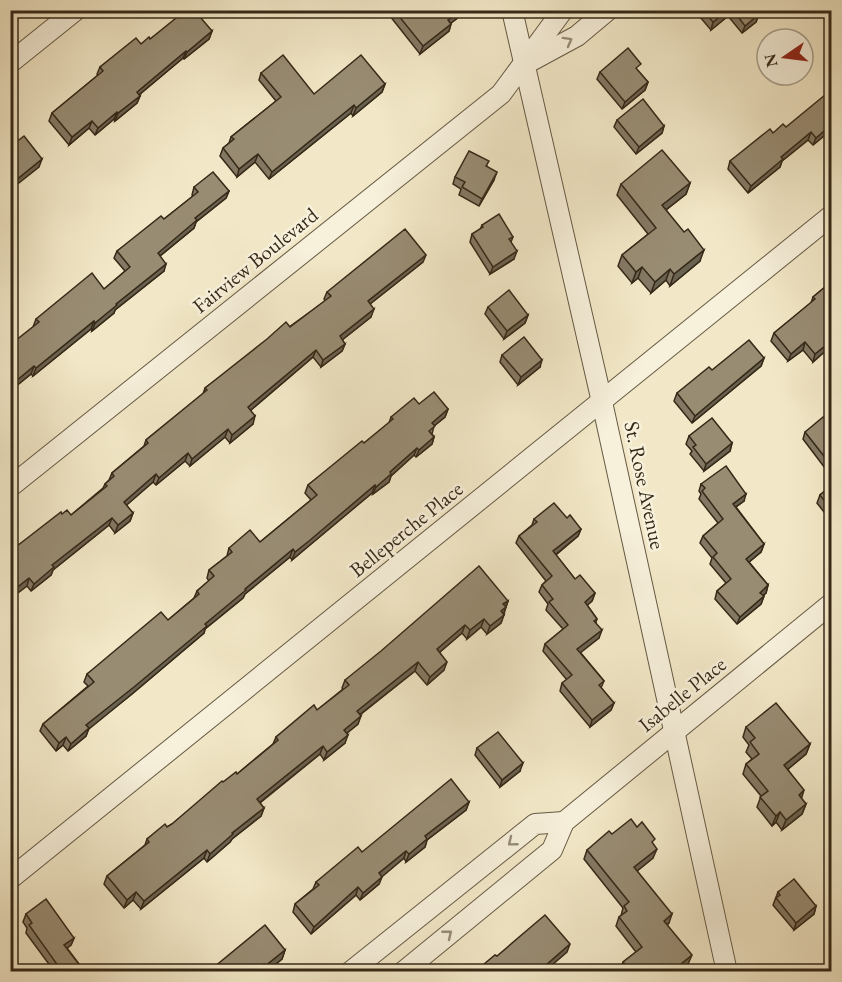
<svg xmlns="http://www.w3.org/2000/svg" width="842" height="982" viewBox="0 0 842 982" font-family="'EB Garamond',serif">
<style>
.lines{fill:none;stroke-linecap:round;stroke-linejoin:round}
.street-casing{stroke:#655944;stroke-width:22}
.street{stroke:#f7f0db;stroke-width:20}
.wall{fill:#837863;stroke:#362918;stroke-width:1.5}
.shaded-wall{fill:#6a6250;stroke:#362918;stroke-width:1.5}
.building{fill:#988c73;stroke:#362918;stroke-width:1.5}
.oneway{stroke:#968c7a}
.labels{text-anchor:middle;dominant-baseline:central;stroke-width:5;stroke-linejoin:round;paint-order:stroke}
.street-label{font-size:21px;fill:#362918;stroke:#f7f0db}
</style>
<rect width="100%" height="100%" fill="#f2e8c7"/>
<filter id="stains"><feTurbulence type="fractalNoise" baseFrequency=".00333" numOctaves="4"/><feColorMatrix values="0 0 0 0 .2 0 0 0 0 .09 0 0 0 0 .02 0 0 0 .5 -.17"/></filter>
<radialGradient id="worn" r=".72"><stop offset=".6" stop-color="#630" stop-opacity="0"/><stop offset="1" stop-color="#630" stop-opacity=".3"/></radialGradient>
<g class="lines">
<defs>
<g id="street">
<polyline points="512,10 602,402 727,972"/>
<polyline points="529,62 577,36 608,10"/>
<polyline points="10,63 76,10"/>
<polyline points="10,487 501,94 563,10"/>
<polyline points="10,879 832,215"/>
<polyline points="350,972 535,824 564,822"/>
<polyline points="403,972 552,850 564,822 832,603"/>
</g>
</defs>
<use href="#street" class="street-casing"/>
<use href="#street" class="street"/>
</g>
<g class="wall">
<polygon points="392,10 417,10 420,13 460,16 451,23 449,31 420,54 390,16"/>
<polygon points="694,10 756,10 759,14 756,22 742,33 728,16 711,30"/>
<polygon points="191,14 212,31 209,39 184,59 183,58 139,95 140,96 137,103 115,121 114,119 95,135 89,128 69,145 49,121 52,113 98,75 97,74 100,67 150,39"/>
<polygon points="638,71 648,82 645,90 622,109 597,79 600,72"/>
<polygon points="261,73 314,94 385,84 382,92 353,116 351,113 269,179 255,162 237,177 220,156 223,148 229,143 231,137 276,101 259,80"/>
<polygon points="617,120 664,126 662,133 636,154 614,127"/>
<polygon points="786,127 831,130 813,145 808,140 782,161 780,167 748,193 728,169 730,161 773,133"/>
<polygon points="487,166 494,180 479,206 459,195 461,189 453,184 455,177"/>
<polygon points="690,183 686,194 666,210 700,261 670,286 666,280 651,293 638,278 632,283 618,266 622,255 648,234 617,195 621,184"/>
<polygon points="194,187 229,191 226,198 196,222 194,228 160,256 164,271 115,310 114,313 92,331 91,329 33,376 31,374 10,391 10,345 33,327 36,319 104,289 125,271 114,258 117,251 164,219 193,196 192,195"/>
<polygon points="482,225 513,237 511,242 514,259 490,274 470,242 472,234 480,230"/>
<polygon points="423,262 370,304 371,317 342,340 345,344 342,351 321,367 313,357 251,410 253,424 230,443 225,437 190,466 185,461 156,485 153,482 126,505 133,513 130,521 115,533 109,525 53,570 51,575 31,591 27,586 17,546 62,514 71,515 103,488 105,484 109,480 112,473 144,446 146,440 203,394 205,388 325,301 324,299 327,292"/>
<polygon points="831,282 831,346 813,362 803,350 788,361 771,341 774,333 811,303 813,297"/>
<polygon points="488,307 528,315 525,323 504,339 485,314"/>
<polygon points="502,355 540,367 518,385 500,362"/>
<polygon points="764,358 761,366 692,423 674,401 677,393 712,370"/>
<polygon points="419,404 448,409 445,417 434,426 432,434 434,437 432,444 416,457 414,455 391,476 389,482 373,494 372,493 306,548 292,560 290,557 245,594 243,598 205,629 204,633 132,694 89,728 86,736 68,751 63,745 56,751 40,731 43,724 88,686 84,682 87,674 168,620 194,598 197,591 209,581 207,578 209,570 227,556 229,548 260,542 311,500 305,493 308,485 364,443 389,423 391,417"/>
<polygon points="831,418 831,476 803,439 805,432"/>
<polygon points="689,436 732,443 730,451 704,471 690,454 692,451 686,444"/>
<polygon points="701,484 744,501 736,507 764,544 761,552 749,562 768,585 766,593 763,595 764,596 761,604 737,624 715,599 717,591 726,583 710,564 712,558 700,543 703,536 718,523 699,499 701,494 699,491"/>
<polygon points="831,486 831,521 817,503 820,495"/>
<polygon points="567,518 581,529 578,536 556,555 575,579 595,593 592,601 587,605 597,619 596,622 599,638 580,652 604,681 601,688 614,703 611,710 590,727 560,691 562,683 567,680 543,651 545,644 563,629 546,610 548,604 539,592 542,585 546,581 516,543 519,536 532,525 534,519"/>
<polygon points="508,601 501,623 487,634 481,627 467,639 462,633 440,652 444,670 427,685 415,671 360,715 358,724 347,733 345,743 324,760 320,754 260,803 264,808 261,816 232,839 230,842 207,862 204,858 141,909 133,900 124,908 104,884 107,876 145,845 147,839 172,824 223,782 237,774 273,744 276,737 317,710 343,689 342,688 345,680"/>
<polygon points="746,727 810,744 806,754 788,769 801,798 806,804 802,814 782,830 776,822 772,826 757,807 761,796 743,774 746,764 752,759 746,752 749,745 743,737"/>
<polygon points="477,748 520,771 500,787 475,755"/>
<polygon points="469,802 466,810 427,840 425,847 406,862 404,858 382,876 379,884 360,900 356,895 311,934 293,912 295,904 313,889 316,882 362,852"/>
<polygon points="612,834 653,845 653,858 637,871 669,923 667,925 688,964 679,972 620,971 623,962 636,952 616,926 619,917 621,916 623,908 584,859 587,850"/>
<polygon points="778,892 816,906 814,914 794,930 773,905"/>
<polygon points="26,914 74,938 71,945 67,948 85,972 54,971 26,933 27,928 23,922"/>
<polygon points="285,950 282,959 266,972 208,972"/>
</g>
<g class="shaded-wall">
<polygon points="460,10 462,10 460,16 446,27 448,20"/>
<polygon points="728,10 730,10 728,16 711,30 713,22"/>
<polygon points="759,14 756,22 742,33 745,26"/>
<polygon points="451,24 449,31 420,54 423,46"/>
<polygon points="212,31 209,39 184,59 187,52"/>
<polygon points="186,51 183,58 134,99 137,92"/>
<polygon points="648,82 645,90 622,109 625,102"/>
<polygon points="385,84 382,92 353,116 356,108"/>
<polygon points="140,96 137,103 115,121 118,113"/>
<polygon points="354,105 351,113 269,179 272,172"/>
<polygon points="117,112 114,119 95,135 98,128"/>
<polygon points="92,121 89,128 69,145 72,137"/>
<polygon points="831,125 831,130 813,145 816,138"/>
<polygon points="664,126 662,133 636,154 639,147"/>
<polygon points="811,132 808,140 782,161 780,167 748,193 751,186 781,157"/>
<polygon points="258,154 255,162 237,177 239,169"/>
<polygon points="42,159 39,167 10,190 10,185"/>
<polygon points="497,172 494,180 479,206 482,199"/>
<polygon points="690,183 686,194 658,216 662,205"/>
<polygon points="229,191 226,198 196,222 194,228 155,260 158,253 195,218"/>
<polygon points="704,250 700,261 670,286 674,274"/>
<polygon points="517,251 514,259 490,274 493,267"/>
<polygon points="426,255 423,262 365,308 368,301"/>
<polygon points="166,264 164,271 115,310 114,313 92,331 95,323 116,304"/>
<polygon points="642,267 638,278 632,283 636,272"/>
<polygon points="670,269 666,280 651,293 655,282"/>
<polygon points="374,309 371,317 337,344 340,336"/>
<polygon points="528,315 525,323 504,339 507,331"/>
<polygon points="94,321 91,329 33,376 36,368"/>
<polygon points="831,341 831,346 813,362 815,354"/>
<polygon points="805,342 803,350 788,361 791,354"/>
<polygon points="345,344 342,351 321,367 323,360"/>
<polygon points="316,350 313,357 245,415 248,407"/>
<polygon points="764,358 761,366 692,423 695,416"/>
<polygon points="542,360 540,367 518,385 521,377"/>
<polygon points="34,366 31,374 10,391 10,386"/>
<polygon points="448,409 445,417 429,430 432,423"/>
<polygon points="255,416 253,424 230,443 232,435"/>
<polygon points="228,429 225,437 190,466 192,459"/>
<polygon points="434,437 432,444 416,457 419,450"/>
<polygon points="732,443 730,451 704,471 706,464"/>
<polygon points="417,448 414,455 391,476 389,482 373,494 376,487 390,472"/>
<polygon points="188,453 185,461 156,485 159,478"/>
<polygon points="156,474 153,482 121,510 124,502"/>
<polygon points="375,485 372,493 292,560 295,552"/>
<polygon points="746,494 744,501 730,511 733,504"/>
<polygon points="133,513 130,521 115,533 118,525"/>
<polygon points="112,518 109,525 53,570 51,575 31,591 34,584 52,565"/>
<polygon points="581,529 578,536 550,559 553,551"/>
<polygon points="764,544 761,552 743,567 746,559"/>
<polygon points="293,549 290,557 245,594 243,598 205,629 204,633 132,694 84,733 86,725 205,624 245,589"/>
<polygon points="29,578 27,586 10,599 10,593"/>
<polygon points="768,585 766,593 758,600 760,593"/>
<polygon points="595,593 592,601 582,610 585,602"/>
<polygon points="764,596 761,604 737,624 740,617"/>
<polygon points="508,601 503,615 498,619 503,604"/>
<polygon points="504,615 501,623 487,634 490,626"/>
<polygon points="484,619 481,627 467,639 470,630"/>
<polygon points="465,625 462,633 434,657 437,649"/>
<polygon points="602,630 599,638 575,657 577,649"/>
<polygon points="418,662 415,671 354,719 357,711"/>
<polygon points="447,662 444,670 427,685 430,677"/>
<polygon points="614,703 611,710 590,727 592,720"/>
<polygon points="361,716 358,724 341,738 344,730"/>
<polygon points="89,728 86,736 68,751 71,744"/>
<polygon points="348,735 345,743 324,760 327,752"/>
<polygon points="66,737 63,745 56,751 59,743"/>
<polygon points="16,738 14,746 10,748 10,743"/>
<polygon points="810,744 806,754 781,775 784,765"/>
<polygon points="323,746 320,754 254,807 257,799"/>
<polygon points="523,763 520,771 500,787 502,780"/>
<polygon points="804,790 801,800 799,795"/>
<polygon points="469,802 466,810 427,840 425,847 406,862 409,854 425,836"/>
<polygon points="806,804 802,814 782,830 786,820"/>
<polygon points="264,808 261,816 232,839 230,842 207,862 210,854 232,833"/>
<polygon points="780,812 776,822 772,826 776,816"/>
<polygon points="657,849 653,858 631,876 634,867"/>
<polygon points="207,850 204,858 141,909 144,901"/>
<polygon points="406,851 404,858 377,881 379,873"/>
<polygon points="382,877 379,884 360,900 363,893"/>
<polygon points="358,887 356,895 311,934 314,927"/>
<polygon points="136,892 133,900 124,908 127,900"/>
<polygon points="816,906 814,914 794,930 796,923"/>
<polygon points="672,914 669,923 661,930 664,921"/>
<polygon points="74,938 71,945 61,953 64,945"/>
<polygon points="570,944 567,952 544,972 538,972"/>
<polygon points="285,950 282,959 266,972 263,972 265,966"/>
<polygon points="692,955 688,964 679,972 671,972"/>
<polygon points="264,964 261,972 255,972"/>
</g>
<g class="building">
<polygon points="186,10 188,10 191,14 195,11 212,31 187,52 186,51 137,92 140,96 118,113 117,112 98,128 92,121 72,137 52,113 103,71 100,67 136,38 141,44 149,37 150,39"/>
<polygon points="394,10 417,10 420,13 423,10 460,10 448,20 451,24 423,46"/>
<polygon points="703,10 728,10 713,22"/>
<polygon points="733,10 756,10 759,14 745,26"/>
<polygon points="628,48 641,64 636,68 648,82 625,102 600,72"/>
<polygon points="283,55 314,94 361,55 385,84 356,108 354,105 272,172 258,154 239,169 223,148 234,139 231,137 281,97 261,73"/>
<polygon points="831,90 831,125 816,138 811,132 781,157 783,159 751,186 730,161 770,129 773,133 783,124 786,127"/>
<polygon points="643,99 664,126 639,147 617,120"/>
<polygon points="24,136 42,159 10,185 10,147"/>
<polygon points="662,150 690,183 662,205 684,232 688,229 704,250 674,274 670,269 655,282 642,267 636,272 622,255 656,228 621,184"/>
<polygon points="469,151 489,161 486,166 497,172 482,199 462,187 465,182 455,177"/>
<polygon points="213,172 229,191 195,218 197,220 158,253 166,264 116,304 117,305 95,323 94,321 36,368 34,366 10,386 10,345 39,322 36,319 92,273 104,289 130,267 117,251 161,216 164,219 198,192 194,187"/>
<polygon points="499,214 513,237 509,239 517,251 493,267 472,234 483,227 482,225"/>
<polygon points="405,229 426,255 368,301 374,309 340,336 345,344 323,360 316,350 248,407 255,416 232,435 228,429 192,459 188,453 159,478 156,474 124,502 133,513 118,525 112,518 52,565 54,567 34,584 29,578 10,593 10,543 13,541 17,546 61,512 62,514 67,510 71,515 107,486 105,484 114,476 112,473 148,443 146,440 207,390 205,388 267,339 286,322 290,327 331,296 327,292"/>
<polygon points="831,282 831,341 815,354 805,342 791,354 774,333 815,299 813,297"/>
<polygon points="509,290 528,315 507,331 488,307"/>
<polygon points="524,337 542,360 521,377 502,355"/>
<polygon points="749,340 764,358 695,416 677,393 709,367 712,370"/>
<polygon points="434,392 448,409 432,423 435,426 429,431 434,437 419,450 417,448 390,472 391,474 376,487 375,485 309,541 295,552 293,549 245,589 246,590 205,624 207,626 134,687 86,725 89,728 71,744 66,737 59,743 43,724 94,682 87,674 161,612 168,620 199,594 197,591 214,576 209,570 232,552 229,548 250,530 260,542 317,495 308,485 362,441 364,443 393,419 391,417 414,398 419,404"/>
<polygon points="828,413 831,418 831,465 805,432"/>
<polygon points="712,418 732,443 706,464 693,447 696,445 689,436"/>
<polygon points="726,466 746,494 733,504 764,544 746,559 768,585 760,593 764,596 740,617 717,591 731,579 713,557 717,553 703,536 723,519 702,491 705,488 701,484"/>
<polygon points="831,486 831,510 820,495"/>
<polygon points="554,503 567,518 570,515 581,529 553,551 575,579 580,575 595,593 585,602 597,619 594,621 602,630 577,649 604,681 599,685 614,703 592,720 562,683 572,675 545,644 568,625 549,602 553,599 542,585 552,576 519,536 537,522 534,519"/>
<polygon points="479,566 508,601 503,604 506,607 501,611 504,615 490,626 484,619 470,630 465,625 437,649 447,662 430,677 418,662 357,711 361,716 344,730 348,735 327,752 323,746 257,799 264,808 232,833 233,834 210,854 207,850 144,901 136,892 127,900 107,876 149,842 147,839 165,824 167,827 172,824 222,781 223,782 236,772 237,774 278,740 276,737 314,705 317,710 349,685 345,680 381,651"/>
<polygon points="776,703 810,744 784,765 804,790 799,795 806,804 786,820 780,812 776,816 760,797 768,791 746,764 759,754 750,742 755,738 746,727"/>
<polygon points="10,731 16,738 10,743"/>
<polygon points="498,732 523,763 502,780 477,748"/>
<polygon points="451,779 469,802 425,836 427,839 409,854 406,851 379,873 382,877 363,893 358,887 314,927 295,904 319,885 316,882 358,847 362,852"/>
<polygon points="631,819 637,827 642,822 655,839 652,842 657,849 634,867 672,914 664,921 692,955 671,972 631,972 623,962 642,947 619,917 627,911 624,906 629,902 587,850 609,831 612,834"/>
<polygon points="794,879 816,906 796,923 776,898 780,895 778,892"/>
<polygon points="46,899 74,938 64,945 85,972 53,972 59,967 29,925 32,923 26,914"/>
<polygon points="545,915 570,944 538,972 467,972 475,965 478,969 495,955 497,956"/>
<polygon points="265,925 285,950 265,966 264,964 255,972 208,972"/>
</g>
<defs><path id="oneway-chevron" d="M-2-3.5L2.5 0L-2 3.5" fill="none" stroke-width="1.6" stroke-linecap="round" stroke-linejoin="round" transform="scale(1.5)"/></defs>
<g class="oneway">
<use href="#oneway-chevron" transform="translate(568 41) rotate(-29)"/>
<use href="#oneway-chevron" transform="translate(512 842) rotate(141)"/>
<use href="#oneway-chevron" transform="translate(448 934) rotate(-39)"/>
</g>
<g class="labels">
<g class="street-label">
<text transform="translate(255 260) rotate(-39)">Fairview Boulevard</text>
<text transform="translate(645 485) rotate(78)">St. Rose Avenue</text>
<text transform="translate(406 529) rotate(-39)">Belleperche Place</text>
<text transform="translate(682 694) rotate(-39)">Isabelle Place</text>
</g>
</g>
<rect width="842" height="982" fill="none" stroke="#f2e8c7" stroke-width="36"/>
<rect x="12" y="12" width="818" height="958" fill="none" stroke="#362918" stroke-width="3"/>
<rect x="18" y="18" width="806" height="946" fill="none" stroke="#362918" stroke-width="1.5"/>
<g transform="translate(785 57) rotate(256)"><circle r="28" fill="#f7f0db" stroke="#aaa08d" stroke-width="1.5"/>
<path d="M0-4.5L10 22L0 15L-10 22Z" fill="#8f2418"/>
<text y="-9" font-size="16" font-weight="bold" text-anchor="middle" fill="#362918">N</text>
</g>
<rect width="100%" height="100%" filter="url(#stains)"/>
<rect width="100%" height="100%" fill="url(#worn)"/>
</svg>
